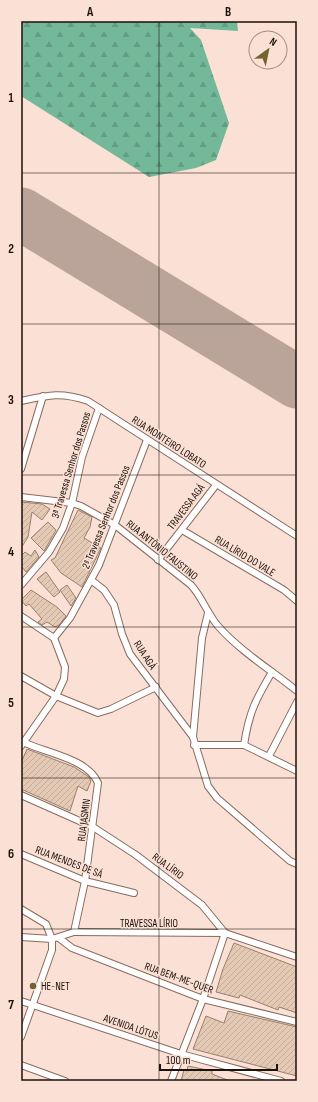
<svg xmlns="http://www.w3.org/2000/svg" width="318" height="1102" viewBox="0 0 318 1102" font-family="'Sofia Sans Condensed',sans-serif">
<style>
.forest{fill:url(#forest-firs)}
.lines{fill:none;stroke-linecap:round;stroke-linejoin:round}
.runway{stroke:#baa49a;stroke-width:53}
.building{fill:url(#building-hatch);stroke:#98816c}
.street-casing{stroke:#886b5e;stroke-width:8}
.street{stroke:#fff;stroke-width:6}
.grid{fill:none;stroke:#1c110c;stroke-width:1;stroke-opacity:0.55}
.poi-dot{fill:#736331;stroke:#fbe1d5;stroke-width:1.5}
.labels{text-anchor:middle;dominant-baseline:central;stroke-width:3;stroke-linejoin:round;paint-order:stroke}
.street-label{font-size:11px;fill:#1c110c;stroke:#fbe1d5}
.poi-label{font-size:11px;fill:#1c110c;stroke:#fbe1d5;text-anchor:start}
.neatline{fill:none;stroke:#1c110c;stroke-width:1.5}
.grid-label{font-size:13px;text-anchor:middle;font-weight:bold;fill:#1c110c}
</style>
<defs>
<pattern id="forest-firs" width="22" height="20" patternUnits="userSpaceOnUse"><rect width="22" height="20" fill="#73b899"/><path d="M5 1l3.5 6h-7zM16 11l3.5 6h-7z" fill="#639d83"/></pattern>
<pattern id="building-hatch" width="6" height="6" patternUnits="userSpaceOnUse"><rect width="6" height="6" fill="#e4cab4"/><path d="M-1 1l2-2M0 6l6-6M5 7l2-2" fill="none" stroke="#c3ac9a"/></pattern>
</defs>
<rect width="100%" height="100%" fill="#fbe1d5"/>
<polygon class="forest" points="21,21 237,21 238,31 190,28 201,40 229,123 216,160 196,168 149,177 21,96"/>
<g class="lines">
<polyline class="runway" points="21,214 297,382"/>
</g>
<g class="building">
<polygon points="21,502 42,504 50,509 42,520 32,512 28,537 21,548"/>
<polygon points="78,510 92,517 90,527 84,538 101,548 82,587 61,573 51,560 55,558"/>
<polygon points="48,522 56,530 44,551 31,538"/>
<polygon points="35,550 39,557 26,572 21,566 21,556 25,552 31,556"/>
<polygon points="46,572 60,592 54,597 37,579"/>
<polygon points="67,585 76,598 71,606 60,590"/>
<polygon points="31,590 57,607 66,616 59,625 55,627 47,622 42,625 38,622 42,619 29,604 26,606 21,600"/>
<polygon points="27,749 74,767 89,777 91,781 87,791 78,786 70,811 21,789 21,763"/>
<polygon points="234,943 297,967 297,1013 279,1007 278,1010 240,995 239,998 216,992 223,969"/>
<polygon points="228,1011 297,1027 297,1076 193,1049 206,1016 224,1023"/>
<polygon points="188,1066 212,1071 212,1074 230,1081 181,1081 184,1070 187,1071"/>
</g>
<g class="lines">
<defs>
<g id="street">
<path d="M21,401c28,-6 40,-9 67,0l209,135"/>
<polyline points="21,469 43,396"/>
<path d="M21,497l51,6 9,3 34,19 76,60c11,12 16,28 27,41 22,25 53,44 79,65"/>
<polyline points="182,530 284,590 297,601"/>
<polyline points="158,560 216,485"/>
<polyline points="91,580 104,590 114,605 122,634 130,654 193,737 208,786 217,798 290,861 297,864"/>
<polyline points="21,585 49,552 63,528 72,503 82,457 99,408"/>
<polyline points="21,616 54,638 65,667 64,679 56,696 21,746"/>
<polyline points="54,638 70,618 99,565 147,440"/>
<polyline points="21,676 56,696 98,713 111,709 156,687"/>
<polyline points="193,737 202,638 208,613"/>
<path d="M21,741c23,12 67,17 77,42l-13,98 -11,51 -22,7 -6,-15 -25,-15"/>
<polyline points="194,745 244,745 297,771"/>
<path d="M244,745c5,-33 12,-46 28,-73"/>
<polyline points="269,756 297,702"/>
<polyline points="21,795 93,827 136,855 202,905 225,933 297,957"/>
<polyline points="21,854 85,881 134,893"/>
<polyline points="74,932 225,933 203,999 171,1081"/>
<polyline points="21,937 52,939 52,950 21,1037"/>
<polyline points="59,938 72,948 203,999 297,1022"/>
<polyline points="21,1001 181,1054 281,1081"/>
<polyline points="21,1065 65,1081"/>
</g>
</defs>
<use href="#street" class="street-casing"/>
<use href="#street" class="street"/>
</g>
<path class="grid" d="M159,21v1060M21,173h276M21,324h276M21,475h276M21,627h276M21,778h276M21,929h276"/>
<circle class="poi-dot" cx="33" cy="986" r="4"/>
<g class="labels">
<g class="street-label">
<text transform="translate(169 442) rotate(33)">RUA MONTEIRO LOBATO</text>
<text transform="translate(71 465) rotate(-73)">3ª Travessa Senhor dos Passos</text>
<text transform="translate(186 507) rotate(-53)">TRAVESSA AGÁ</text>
<text transform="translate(106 517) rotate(-68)">2ª Travessa Senhor dos Passos</text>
<text transform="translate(162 550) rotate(39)">RUA ANTÔNIO FAUSTINO</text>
<text transform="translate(245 556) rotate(31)">RUA LÍRIO DO VALE</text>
<text transform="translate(145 655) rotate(57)">RUA AGÁ</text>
<text transform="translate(84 820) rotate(-83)">RUA JASMIN</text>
<text transform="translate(69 862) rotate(21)">RUA MENDES DE SÁ</text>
<text transform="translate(168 866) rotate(36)">RUA LÍRIO</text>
<text x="149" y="923">TRAVESSA LÍRIO</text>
<text transform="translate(179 978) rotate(20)">RUA BEM-ME-QUER</text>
<text transform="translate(131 1027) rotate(19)">AVENIDA LÓTUS</text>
</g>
<g class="poi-label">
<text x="41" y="986">HE-NET</text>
</g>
</g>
<rect width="318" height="1102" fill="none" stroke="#fbe1d5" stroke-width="44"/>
<g transform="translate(268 50) rotate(33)"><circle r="19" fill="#fbe1d5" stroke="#a28e85"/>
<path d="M0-3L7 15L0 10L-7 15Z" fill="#736331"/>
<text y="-6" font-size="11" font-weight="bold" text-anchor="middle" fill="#1c110c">N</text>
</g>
<path d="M160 1064v6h117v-6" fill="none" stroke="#1c110c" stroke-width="2"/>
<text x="166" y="1064" font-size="12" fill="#1c110c" stroke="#fbe1d5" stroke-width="3" paint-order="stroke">100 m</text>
<rect x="22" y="22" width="274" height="1058" class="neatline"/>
<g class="grid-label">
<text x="90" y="16">A</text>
<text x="228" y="16">B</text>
<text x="11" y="102">1</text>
<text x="11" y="253">2</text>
<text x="11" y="404">3</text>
<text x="11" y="556">4</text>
<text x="11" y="707">5</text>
<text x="11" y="858">6</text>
<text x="11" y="1009">7</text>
</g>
</svg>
